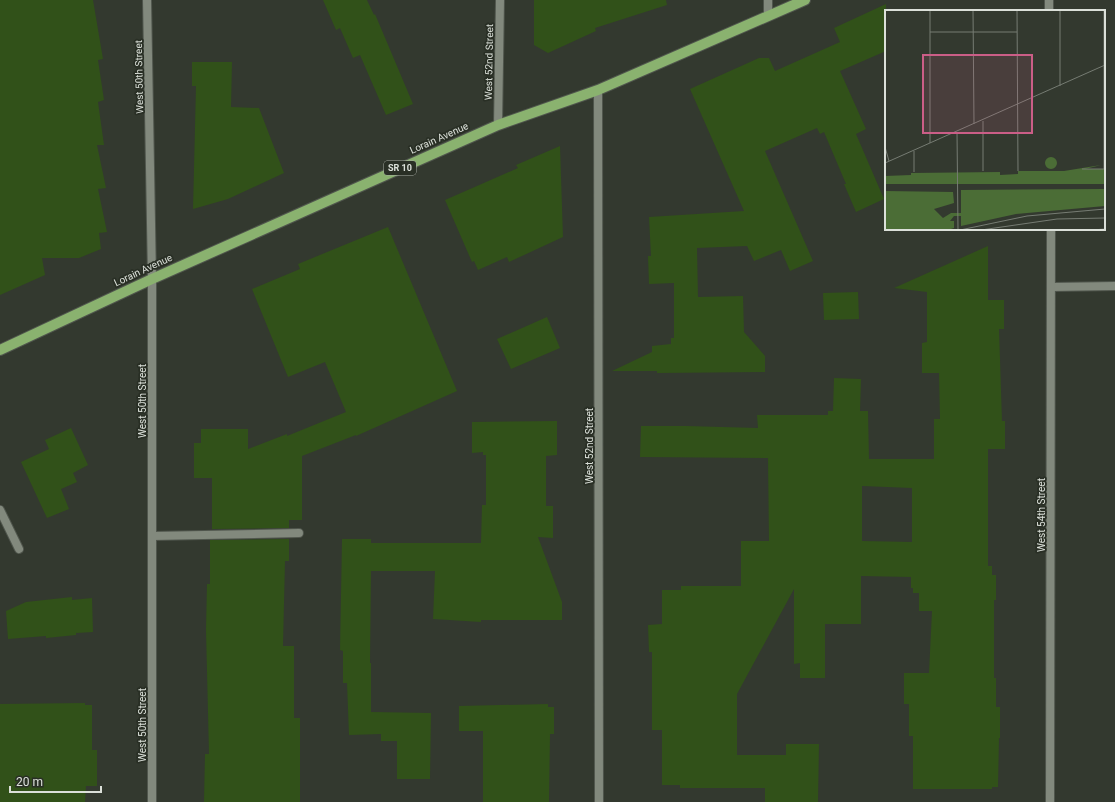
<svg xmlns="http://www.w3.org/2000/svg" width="1115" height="802" viewBox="0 0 1115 802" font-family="Roboto,sans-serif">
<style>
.building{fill:#315119;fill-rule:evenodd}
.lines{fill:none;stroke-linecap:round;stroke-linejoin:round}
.service-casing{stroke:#50564d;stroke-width:10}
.minor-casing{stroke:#50564d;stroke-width:10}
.primary-casing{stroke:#50564d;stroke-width:12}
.service{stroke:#82897d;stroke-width:8}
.minor{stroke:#82897d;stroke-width:8}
.primary{stroke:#8ab26f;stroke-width:10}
.labels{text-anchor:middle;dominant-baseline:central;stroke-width:3.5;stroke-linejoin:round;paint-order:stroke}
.shield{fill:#292f25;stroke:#a6aba3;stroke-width:1}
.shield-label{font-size:9px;font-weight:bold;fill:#dbe0d9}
.street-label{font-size:10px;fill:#dbe0d9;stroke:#292f25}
.inset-road{fill:none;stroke:#767c73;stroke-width:1}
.view{fill:#cb5e87;fill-opacity:0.15;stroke:#cb5e87;stroke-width:2}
.inset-edge{fill:none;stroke:#dbe0d9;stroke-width:2}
</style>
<rect width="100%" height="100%" fill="#33392f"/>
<g class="building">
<polygon points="0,0 93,0 103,59 98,60 104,100 98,102 104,145 97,145 106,188 98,189 107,232 99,233 101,249 79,258 42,258 45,275 0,295"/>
<polygon points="323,0 367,0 374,15 375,14 413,104 386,115 360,55 353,58 340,28 336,30"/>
<polygon points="534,0 666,0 667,5 595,28 596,31 548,53 534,45"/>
<polygon points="886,4 886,51 840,71 866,129 856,134 884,199 856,212 844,184 846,184 824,132 820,134 817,128 765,151 813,261 790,271 781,250 754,261 747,246 697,248 698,297 743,296 744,332 765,356 765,372 657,373 657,371 612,371 652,352 652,346 671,344 671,338 674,338 674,283 649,284 648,256 651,256 649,217 744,211 690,89 759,58 769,58 775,71 840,42 834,28"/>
<polygon points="192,62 232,62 231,107 259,108 284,173 228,199 193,209 196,86 192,86"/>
<polygon points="560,146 563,237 509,262 507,257 478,270 474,261 472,262 445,200 518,168 516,165"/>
<polygon points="388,227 457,391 356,436 356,435 302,456 302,520 289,520 289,528 212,529 212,478 194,478 194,443 201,443 201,429 248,429 248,449 287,434 287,436 346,412 325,362 288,377 252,289 300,269 298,264"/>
<path d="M988,246v54h16v29h-5l3,92h3v28h-17v117h4v9h4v25h-2v78h2v29h4v31h-1l-1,49h-6v2h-79v-53h-4v-32h-5v-31h25l3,-62h-13v-18h-6v-5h-2v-11l-50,-1v48h-36v54h-25v-15l-6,1v-75l-57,105v61h49v-11h33l-1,58h-53v-14h-85v-3h-18v-55h-10v-78h-3l-1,-27 14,-1v-34h19v-4h60v-45h28l-1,-83 -128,-1 1,-31h45l72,2 -1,-13h71v-4h5l1,-33 27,1 -1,32h8l1,48h65v-40h6l-1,-46h-17v-30l5,-1v-50l-33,-4zM862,486l50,2v54l-50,-1z"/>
<polygon points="858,292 859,319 824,320 823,293"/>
<polygon points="547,317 560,348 511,369 497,339"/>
<polygon points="557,421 557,455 546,456 546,506 553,506 553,538 538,537 562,602 562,620 481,620 481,622 433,619 435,571 371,571 370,663 371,663 371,712 431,713 430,779 397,779 397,741 381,741 381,734 349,735 347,683 343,683 343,651 340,650 342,539 371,539 371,543 481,543 482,505 486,505 486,455 483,455 483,452 472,453 472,422"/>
<polygon points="71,428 88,465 73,473 77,482 61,489 69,509 47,518 21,462 49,449 45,440"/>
<polygon points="289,539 289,561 285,561 283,646 294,646 294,718 300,718 300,802 204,802 205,754 209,754 206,630 207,584 210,584 210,540"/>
<polygon points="72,597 72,600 92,598 93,632 76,633 76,635 46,638 46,636 8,639 6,611 26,602"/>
<polygon points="85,703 85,705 92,705 92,750 97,750 97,786 86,786 85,802 0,802 0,704"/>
<polygon points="548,704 548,707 554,707 554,734 550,734 549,802 483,802 483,731 459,731 459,706"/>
</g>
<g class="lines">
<defs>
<g id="service">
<polyline points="1052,287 1115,286"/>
<polyline points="0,510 19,549"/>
<polyline points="152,536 299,533"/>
</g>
<g id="minor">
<polyline points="147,0 152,279 152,802"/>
<polyline points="768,0 768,16"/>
<polyline points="1049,0 1049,11"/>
<polyline points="598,90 599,802"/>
<polyline points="498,125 500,0"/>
<polyline points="1050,802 1051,229"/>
</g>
<polyline id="primary" points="0,350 152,279 498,125 598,90 805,0"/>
</defs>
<use href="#service" class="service-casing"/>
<use href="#minor" class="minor-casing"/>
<use href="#primary" class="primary-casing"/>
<use href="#service" class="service"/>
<use href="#minor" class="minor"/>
<use href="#primary" class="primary"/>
</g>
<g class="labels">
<rect class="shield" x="384" y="161" width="32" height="14" rx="3"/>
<g class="shield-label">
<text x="400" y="168">SR 10</text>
</g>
<g class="street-label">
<text transform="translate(489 62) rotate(-89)">West 52nd Street</text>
<text transform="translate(139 77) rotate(-91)">West 50th Street</text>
<text transform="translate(439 138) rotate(-24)">Lorain Avenue</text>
<text transform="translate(143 270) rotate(-25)">Lorain Avenue</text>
<text transform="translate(142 401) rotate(-90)">West 50th Street</text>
<text transform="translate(589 446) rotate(-90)">West 52nd Street</text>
<text transform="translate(1041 515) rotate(-90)">West 54th Street</text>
<text transform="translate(142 725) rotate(-90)">West 50th Street</text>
</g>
</g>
<g transform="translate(885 10)">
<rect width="220" height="220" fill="#33392f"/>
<path d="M160 153a6 6 0 1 1 12 0a6 6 0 1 1-12 0ZM216,155l-16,4h20v15h-220v-8l26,-1v-2l89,-1v3l18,-1v-3h46zM220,179v17l-89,8 -55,12v-10h-7l-4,5h4v7l-6,2h-63v-39l68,1 1,11 -20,6 9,9 8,-5h10v-23z" fill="#4b6d36"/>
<path class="inset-road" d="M45,0v133M88,0l1,114M132,0l1,161M219,0v159M45,22h87M175,76v-76M72,122l1,98M0,137l4,14M29,141v21M0,153l220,-98M197,159h23M98,161v-50M75,220l67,-14 78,-7M96,220l76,-11 48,-1M207,220l13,-1"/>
<path class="view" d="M38,45h109v78h-109z"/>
<rect width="220" height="220" class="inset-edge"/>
</g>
<path d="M10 786v6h91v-6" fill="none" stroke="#dbe0d9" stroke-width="2"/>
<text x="16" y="786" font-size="12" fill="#dbe0d9" stroke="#292f25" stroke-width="3" paint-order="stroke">20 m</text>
</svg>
